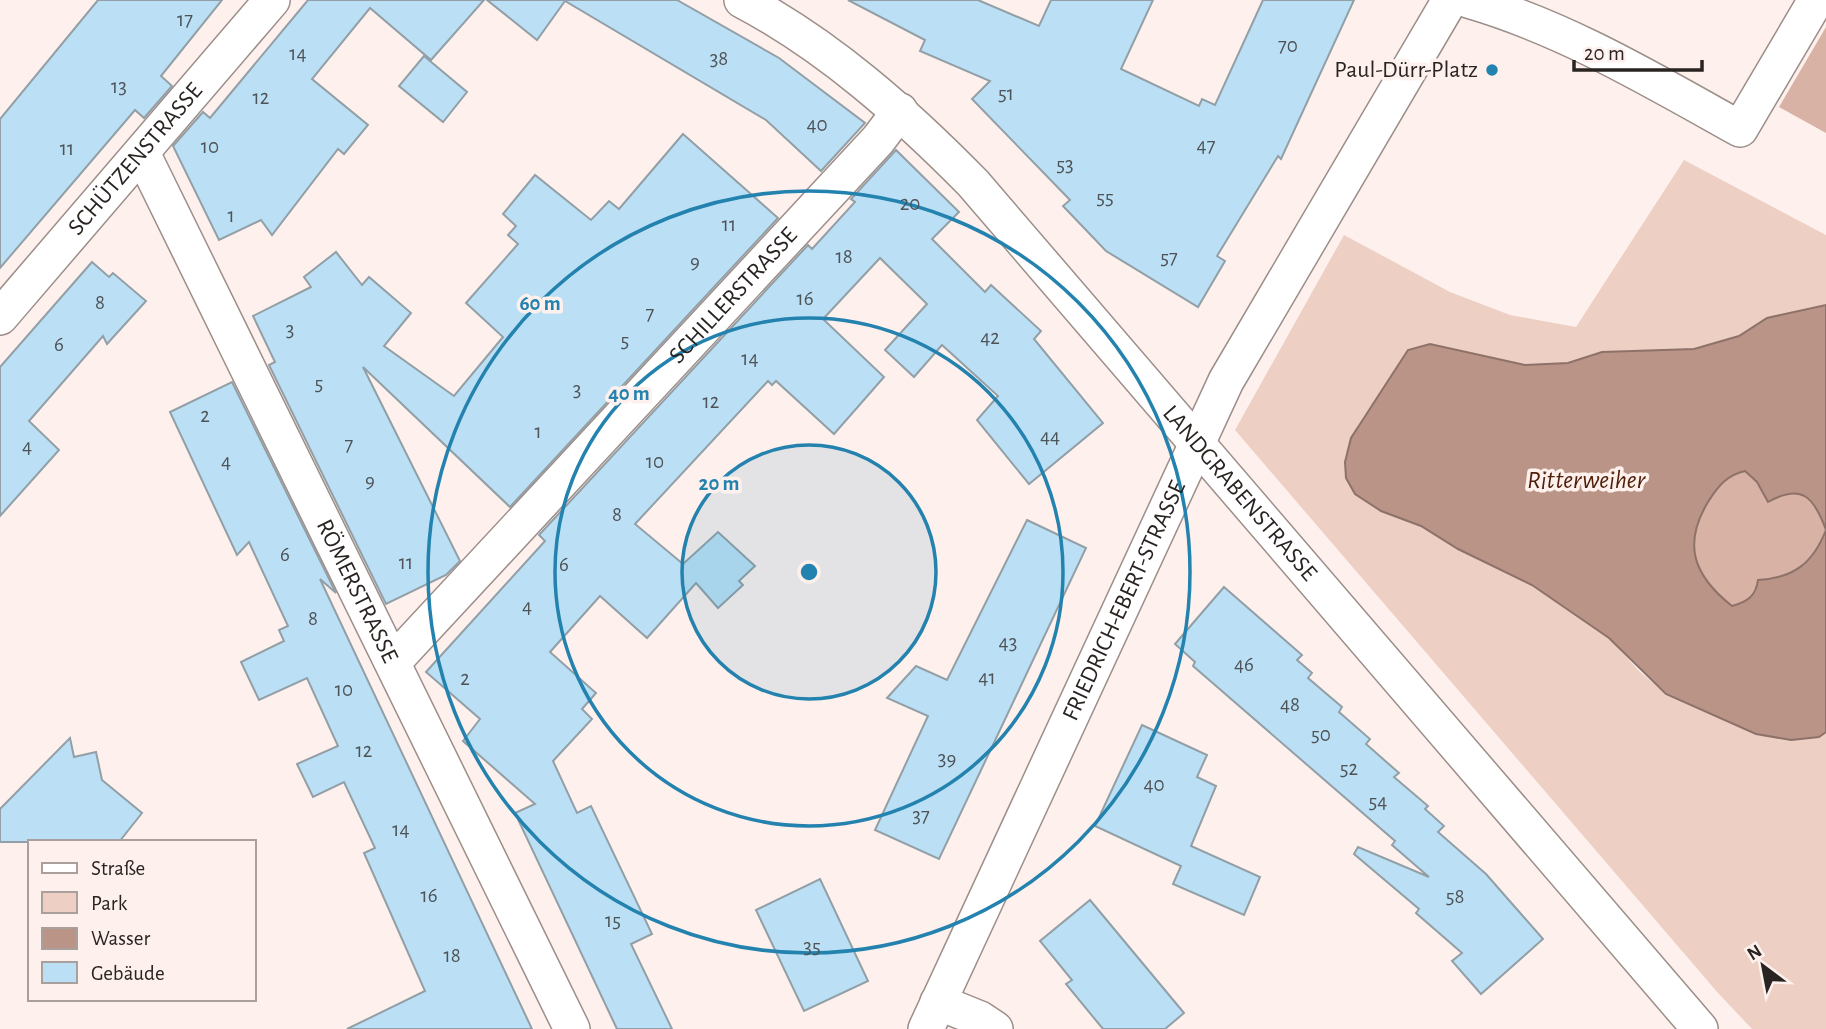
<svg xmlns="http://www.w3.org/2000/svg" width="1826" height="1029" viewBox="0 0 1826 1029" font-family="'Alegreya Sans',sans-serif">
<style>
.green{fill:#edcfc4}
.forest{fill:#d8b2a4}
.water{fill:#b99487;stroke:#8e7269;stroke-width:2;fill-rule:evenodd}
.building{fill:#bbe0f5;stroke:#929fa6;stroke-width:2}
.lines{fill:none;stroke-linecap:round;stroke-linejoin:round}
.street-casing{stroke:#9c8e89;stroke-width:38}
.street{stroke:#fff;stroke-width:35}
.ring{fill:none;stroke:#2482af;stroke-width:3.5}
.poi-dot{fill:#2482af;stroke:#fef1ed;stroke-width:2.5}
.labels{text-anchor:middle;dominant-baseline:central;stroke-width:7;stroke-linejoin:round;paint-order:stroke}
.number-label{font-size:21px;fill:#4e5357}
.poi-label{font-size:24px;fill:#292422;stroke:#fef1ed;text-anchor:end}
.street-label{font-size:24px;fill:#292422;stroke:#fef1ed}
.water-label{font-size:26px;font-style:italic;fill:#4f1f0a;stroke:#fef1ed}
.centre{fill:#2482af;stroke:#fef1ed;stroke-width:3.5}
.ring-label{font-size:21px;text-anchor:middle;font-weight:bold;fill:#2482af;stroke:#fef1ed;stroke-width:7;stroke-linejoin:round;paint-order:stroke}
</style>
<rect width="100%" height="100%" fill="#fef1ed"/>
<path class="green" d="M1684,160l142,75v70l-59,13 -27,18 -46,13 -92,3 -34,11 -43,2 -95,-21c-33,30 -58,54 -79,94l30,73 40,15 37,23 74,36 77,53 30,33 27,23 153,43 7,-5v297h-74l-34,-36 -483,-563 109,-195 106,57 60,23 66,12z"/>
<g class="forest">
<polygon points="1826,27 1826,133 1779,107"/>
<path d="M1745,471l12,11 11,20c35,-19 46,-5 58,28 -14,32 -31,48 -68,50 -2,16 -11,22 -26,26 -38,-30 -50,-61 -24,-104 10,-16 19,-27 37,-31z"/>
</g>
<path class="water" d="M1826,305v427l-7,5 -28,3 -35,-6 -90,-40 -57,-56 -77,-53 -74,-36 -37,-23 -40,-15 -26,-17 -9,-16 -1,-16 6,-24 57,-88 22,-6 95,21 43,-2 34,-11 92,-3 45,-13 28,-18zM1745,471l12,11 11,20c34,-19 46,-5 58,28 -13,33 -32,48 -68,50 -2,16 -11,22 -26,26 -38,-30 -50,-61 -24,-104 10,-16 19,-27 37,-31z"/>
<g class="building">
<polygon points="98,0 222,0 161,76 172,86 144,118 135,110 0,268 0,119"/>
<polygon points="308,0 484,0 431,60 370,8 312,79 368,125 344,154 338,149 272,235 261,220 219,240 173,146 203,112 210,118"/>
<polygon points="487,0 677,0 779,58 865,123 821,171 766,120 565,1 537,40"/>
<polygon points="848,0 978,0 1039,26 1051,0 1153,0 1121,69 1199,106 1202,99 1215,105 1263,0 1354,0 1281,159 1278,156 1217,256 1225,261 1198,307 1106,251 1063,206 1070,200 972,99 990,81 920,51 925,40"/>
<polygon points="424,56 467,92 443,122 399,86"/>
<polygon points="683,134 778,218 510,507 363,367 460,561 446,575 386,604 269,365 275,362 253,316 311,287 304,277 336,252 362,285 369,277 411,313 384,346 454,396 503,337 466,303 518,244 508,235 516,226 503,214 535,175 591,220 609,201 619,209"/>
<polygon points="896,150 959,212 932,239 985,292 991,285 1041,331 1034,339 1103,423 1029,484 977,420 998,396 942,345 914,377 885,350 927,304 880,258 823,319 884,377 834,434 776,381 772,385 768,381 635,524 683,564 718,532 755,566 739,581 743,585 718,608 696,583 647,638 600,596 550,652 596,693 582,709 592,719 553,761 577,813 591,806 652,934 631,944 672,1029 617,1029 515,813 535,804 463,741 480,719 426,672 545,541 539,535 808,245 812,249 855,202 851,199"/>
<polygon points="92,262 109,277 113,273 146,301 107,344 103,336 29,421 59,450 0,516 0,367"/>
<polygon points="232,382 336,593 320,579 532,1029 347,1029 425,991 364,853 375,848 344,782 313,797 297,764 338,746 307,678 259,700 241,662 284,641 279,630 288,626 249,542 237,555 170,412"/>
<polygon points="1027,520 1086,548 939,859 875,830 928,716 887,698 916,666 947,680"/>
<polygon points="1224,587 1302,655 1297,660 1312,673 1308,678 1342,707 1339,712 1370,739 1366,744 1399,773 1394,777 1428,806 1425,809 1444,826 1438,832 1486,874 1543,939 1481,994 1452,961 1462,953 1416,913 1419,909 1354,854 1358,847 1429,877 1392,845 1395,841 1193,666 1195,662 1175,644"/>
<polygon points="1142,725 1207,755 1197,777 1216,786 1191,846 1260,877 1244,915 1173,884 1181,866 1095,826"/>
<polygon points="70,738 74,757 96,752 102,780 142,813 119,842 0,842 0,809"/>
<polygon points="820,879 868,981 804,1011 756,910"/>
<polygon points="1090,900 1184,1013 1165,1029 1103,1029 1066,984 1072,980 1040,941"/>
</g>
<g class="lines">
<defs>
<g id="street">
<path id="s1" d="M742,0c87,46 162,113 231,183l727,846"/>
<path d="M1468,0c97,28 184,80 272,129l76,-129"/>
<path id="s2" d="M142,153l430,876"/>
<path id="s3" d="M0,317l272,-317"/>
<path id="s4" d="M393,662l485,-522 22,-29"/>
<polyline points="938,1002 980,1019 995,1029"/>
<path id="s5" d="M926,1029l300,-648 224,-381"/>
</g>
</defs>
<use href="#street" class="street-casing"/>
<use href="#street" class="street"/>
</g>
<circle cx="809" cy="572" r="127" fill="#2482af" fill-opacity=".12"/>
<g class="ring">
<circle cx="809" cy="572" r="127"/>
<circle cx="809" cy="572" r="254"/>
<circle cx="809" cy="572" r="381"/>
</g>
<circle class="poi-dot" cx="1492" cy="70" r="7"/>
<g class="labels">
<g class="number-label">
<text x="185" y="19">17</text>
<text x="1288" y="45">70</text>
<text x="298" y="53">14</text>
<text x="719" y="58">38</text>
<text x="119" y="86">13</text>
<text x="1006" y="93">51</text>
<text x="261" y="97">12</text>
<text x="817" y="124">40</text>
<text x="1206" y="145">47</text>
<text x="210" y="146">10</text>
<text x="67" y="148">11</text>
<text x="1065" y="164">53</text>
<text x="1105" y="197">55</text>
<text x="910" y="203">20</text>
<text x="231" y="215">1</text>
<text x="729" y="224">11</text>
<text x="844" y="256">18</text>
<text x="1169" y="257">57</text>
<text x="695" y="261">9</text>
<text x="805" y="298">16</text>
<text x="100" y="302">8</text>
<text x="650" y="313">7</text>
<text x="290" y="329">3</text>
<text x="990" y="337">42</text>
<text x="625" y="340">5</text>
<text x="59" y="344">6</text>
<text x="750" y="358">14</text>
<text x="319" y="383">5</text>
<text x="577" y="389">3</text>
<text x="711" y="401">12</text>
<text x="205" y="415">2</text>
<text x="538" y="431">1</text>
<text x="1050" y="436">44</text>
<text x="349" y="444">7</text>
<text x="27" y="446">4</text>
<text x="226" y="461">4</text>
<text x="655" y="461">10</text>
<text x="370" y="480">9</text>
<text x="617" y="514">8</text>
<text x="285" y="554">6</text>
<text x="406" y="562">11</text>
<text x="564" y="564">6</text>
<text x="527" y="606">4</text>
<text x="313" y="618">8</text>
<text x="1008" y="642">43</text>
<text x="1244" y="664">46</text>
<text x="987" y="677">41</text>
<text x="465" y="678">2</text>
<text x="344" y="689">10</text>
<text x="1290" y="704">48</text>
<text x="1321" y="734">50</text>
<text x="364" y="750">12</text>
<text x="947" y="758">39</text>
<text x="1349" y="768">52</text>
<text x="1154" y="784">40</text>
<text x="1378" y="801">54</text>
<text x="921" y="815">37</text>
<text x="401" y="829">14</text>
<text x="429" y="895">16</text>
<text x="1455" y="896">58</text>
<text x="613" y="920">15</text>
<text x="812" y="946">35</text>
<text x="452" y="955">18</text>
</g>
<g class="poi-label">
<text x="1478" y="70">Paul-Dürr-Platz</text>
</g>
<g class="street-label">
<text stroke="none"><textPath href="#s3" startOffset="208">SCHÜTZENSTRASSE</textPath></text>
<text stroke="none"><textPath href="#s4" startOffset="500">SCHILLERSTRASSE</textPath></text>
<text stroke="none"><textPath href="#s1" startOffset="705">LANDGRABENSTRASSE</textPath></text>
<text stroke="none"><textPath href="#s2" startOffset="488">RÖMERSTRASSE</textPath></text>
<text stroke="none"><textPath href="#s5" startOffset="472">FRIEDRICH-EBERT-STRASSE</textPath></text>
</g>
<g class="water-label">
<text x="1586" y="480">Ritterweiher</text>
</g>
</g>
<circle cx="809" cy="572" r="10" class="centre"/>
<g class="ring-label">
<text x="540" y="310">60 m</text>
<text x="629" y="400">40 m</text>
<text x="719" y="490">20 m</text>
</g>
<rect x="28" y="840" width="228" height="161" fill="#fef1ed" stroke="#a99f9c" stroke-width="2"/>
<rect x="42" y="863" width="35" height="10" fill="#ffffff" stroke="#a99f9c" stroke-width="2"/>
<text x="91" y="875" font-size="21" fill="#292422">Straße</text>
<rect x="42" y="892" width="35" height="21" fill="#edcfc4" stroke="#a99f9c" stroke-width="2"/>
<text x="91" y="910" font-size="21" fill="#292422">Park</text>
<rect x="42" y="928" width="35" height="21" fill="#b99487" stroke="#a99f9c" stroke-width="2"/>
<text x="91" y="945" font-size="21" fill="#292422">Wasser</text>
<rect x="42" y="962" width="35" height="21" fill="#bbe0f5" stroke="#a99f9c" stroke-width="2"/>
<text x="91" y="980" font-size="21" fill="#292422">Gebäude</text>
<g transform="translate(1763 966) rotate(328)" stroke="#fef1ed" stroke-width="5" paint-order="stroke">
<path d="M0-5L12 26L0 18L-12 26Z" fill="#292422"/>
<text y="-10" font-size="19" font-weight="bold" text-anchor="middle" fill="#292422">N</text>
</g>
<path d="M1574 60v10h128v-10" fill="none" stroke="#292422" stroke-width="3.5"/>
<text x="1584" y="60" font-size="21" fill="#292422" stroke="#fef1ed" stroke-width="5" paint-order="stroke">20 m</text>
</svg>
